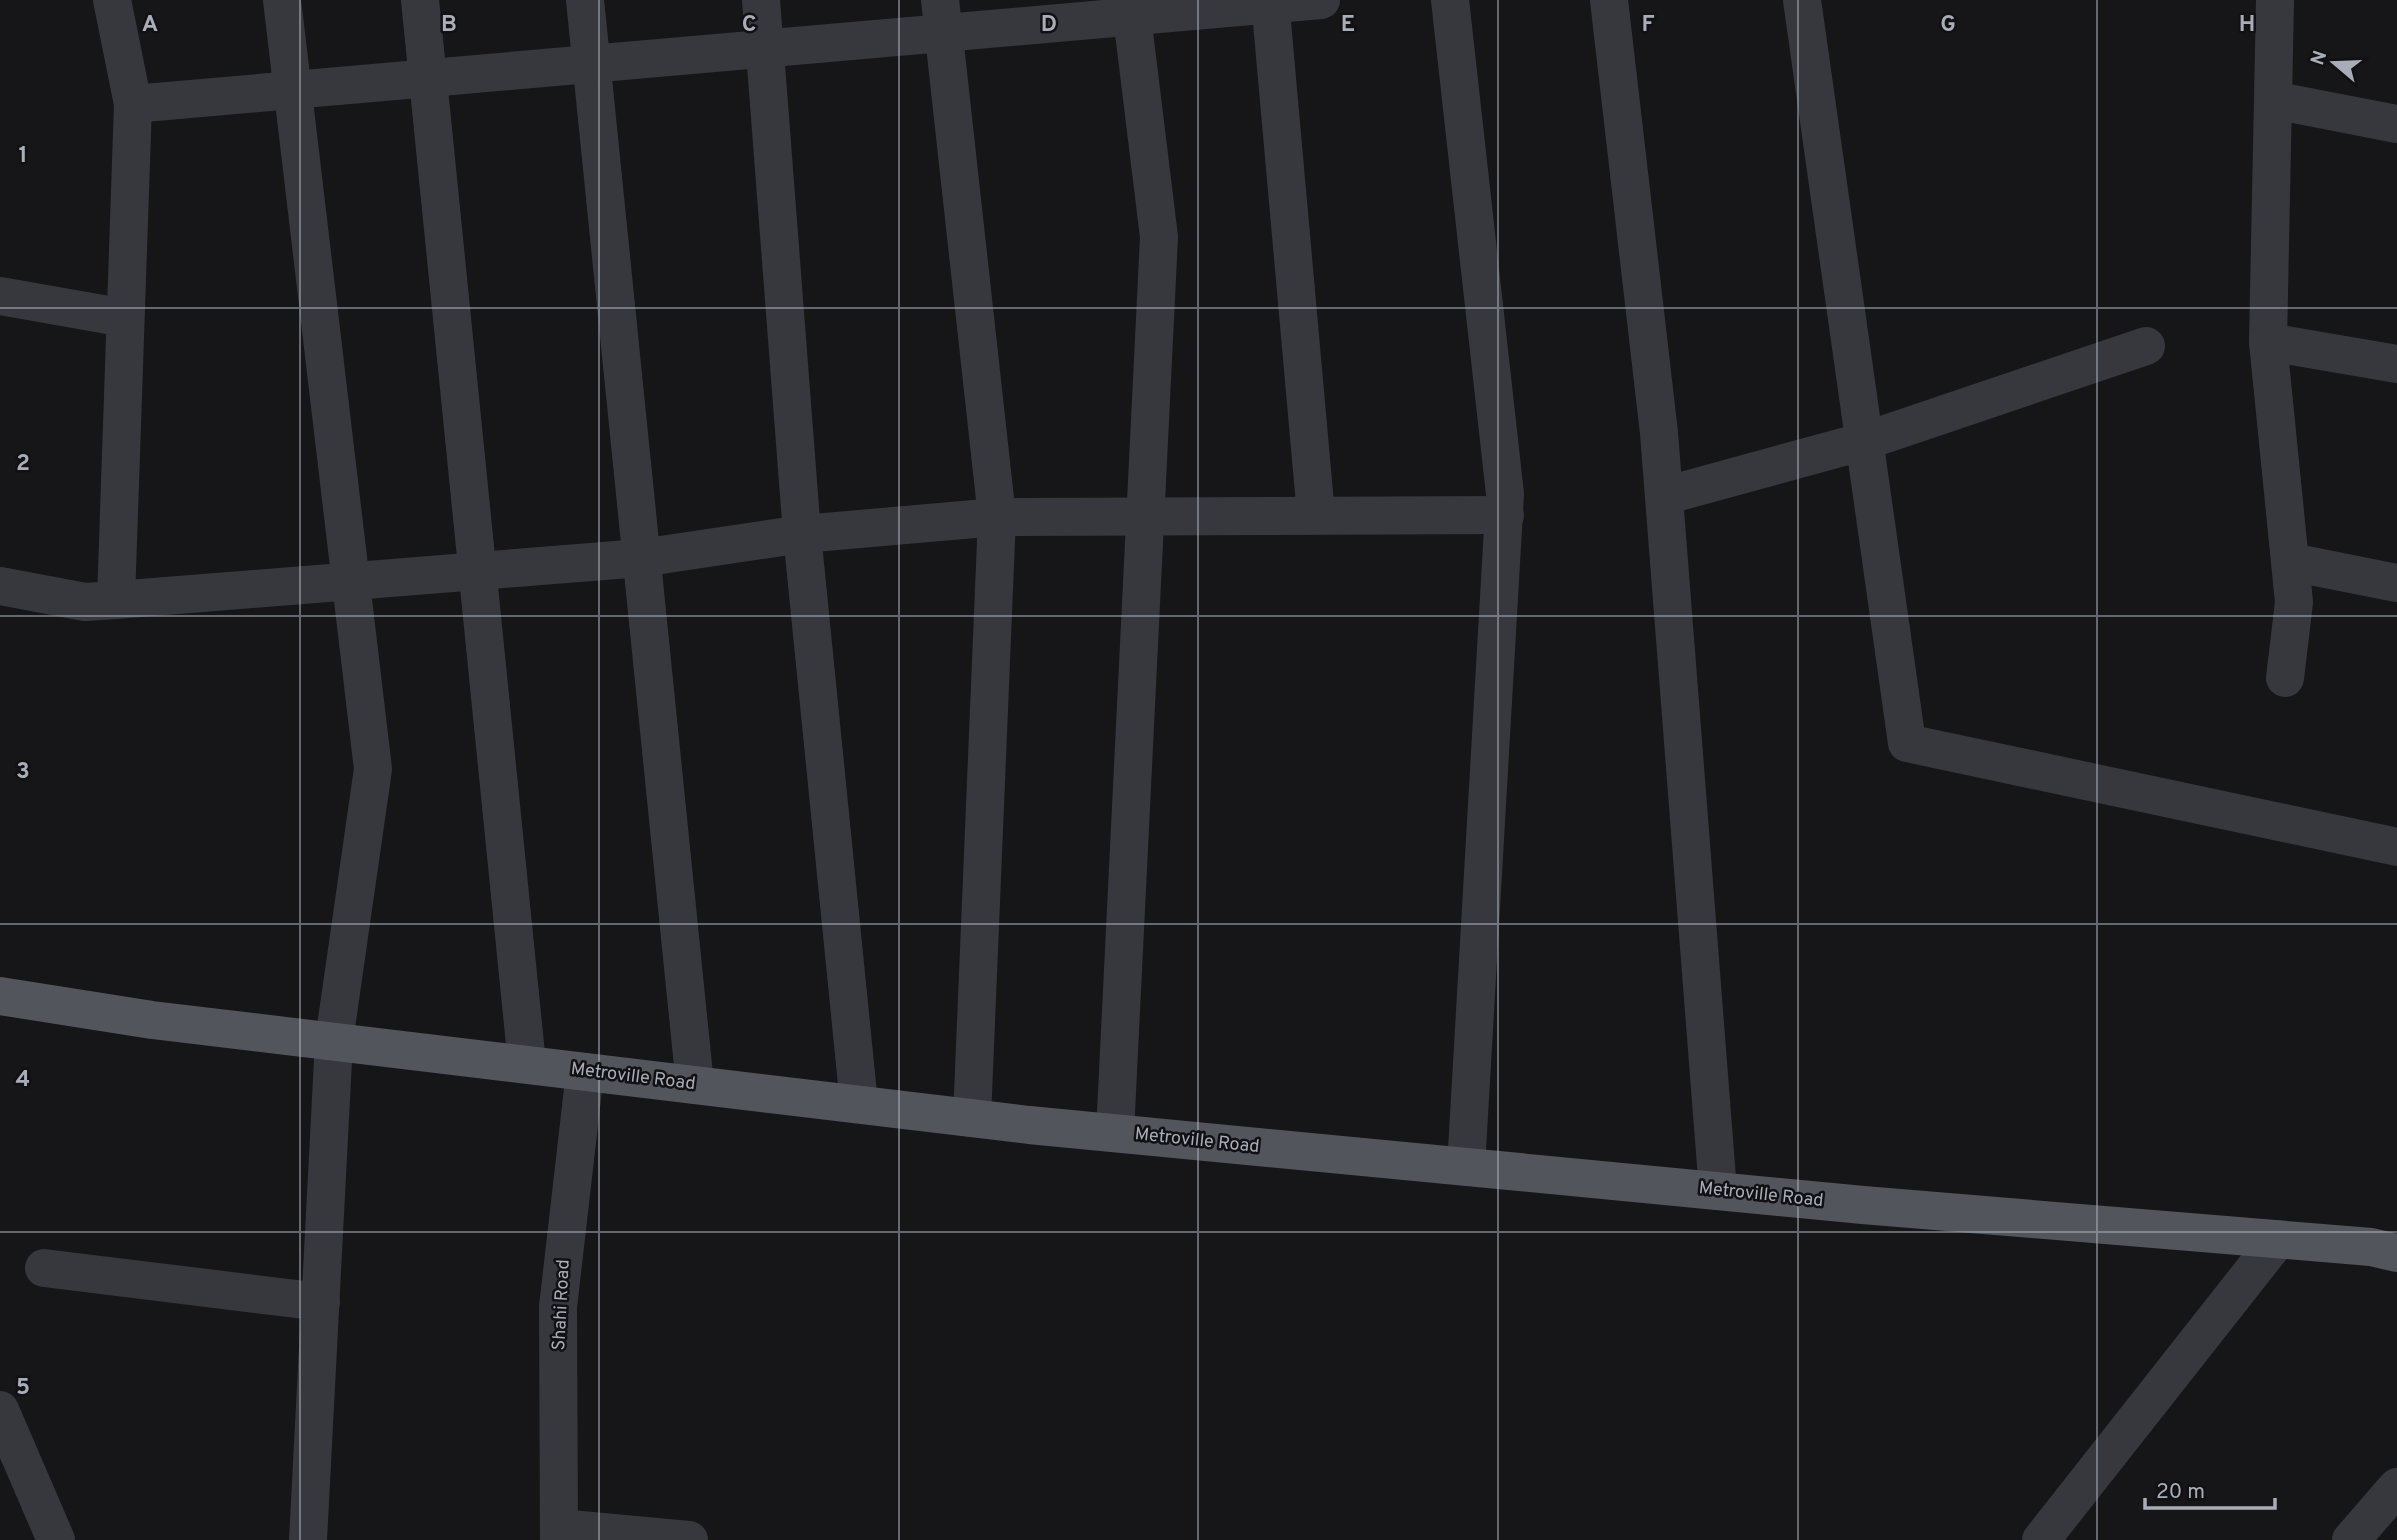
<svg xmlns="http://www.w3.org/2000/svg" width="2397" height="1540" viewBox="0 0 2397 1540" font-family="Overpass,sans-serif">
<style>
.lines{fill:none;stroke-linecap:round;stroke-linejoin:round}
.minor{stroke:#37383d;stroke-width:38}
.major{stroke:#53555c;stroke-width:38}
.grid{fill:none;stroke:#a8adb8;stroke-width:2;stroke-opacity:0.55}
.labels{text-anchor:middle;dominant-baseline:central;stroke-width:5;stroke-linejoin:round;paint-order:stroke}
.street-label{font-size:18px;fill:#a8adb8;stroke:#111113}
.grid-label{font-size:23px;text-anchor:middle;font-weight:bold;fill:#a8adb8;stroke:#111113;stroke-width:5;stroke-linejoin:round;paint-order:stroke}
</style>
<rect width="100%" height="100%" fill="#161618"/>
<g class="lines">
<g class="minor">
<polyline points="112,0 133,104 116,600"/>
<polyline points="282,0 373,769 334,1041 308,1540"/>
<polyline points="420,0 527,1064"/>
<polyline points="585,0 695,1085"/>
<polyline points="761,0 802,534 859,1104"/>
<polyline points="940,0 997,517 972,1118"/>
<polyline points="1270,0 1316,515"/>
<polyline points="1450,0 1505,494 1466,1167"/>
<polyline points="1609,0 1659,433 1718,1191"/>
<polyline points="1802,0 1907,743 2397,847"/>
<polyline points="2275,0 2268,342 2294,602 2285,678"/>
<polyline points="2273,100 2397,124"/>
<polyline points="133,104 1321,0"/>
<polyline points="0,296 125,318"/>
<polyline points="2268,342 2397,364"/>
<polyline points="1664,496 1865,441 2146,346"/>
<polyline points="2291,562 2397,583"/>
<polyline points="0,586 85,602 116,600 641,558 802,534 997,517 1505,515"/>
<polyline points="1115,1133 1159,237 1130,0"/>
<polyline points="44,1268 321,1302"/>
<polyline points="0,1410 56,1540"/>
<polyline points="559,1528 689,1540"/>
<polyline points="559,1540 558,1307 585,1072"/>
<polyline points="2041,1540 2278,1239"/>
<polyline points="2351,1540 2397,1487"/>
</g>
<polyline class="major" points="0,996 152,1020 1029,1125 1863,1205 2371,1247 2397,1253"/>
</g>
<path class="grid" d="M300,0v1540M599,0v1540M899,0v1540M1198,0v1540M1498,0v1540M1798,0v1540M2097,0v1540M0,308h2397M0,616h2397M0,924h2397M0,1232h2397"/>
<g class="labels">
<g class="street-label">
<text transform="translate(633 1077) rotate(7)">Metroville Road</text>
<text transform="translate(1197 1141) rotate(6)">Metroville Road</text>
<text transform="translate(1761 1195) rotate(6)">Metroville Road</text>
<text transform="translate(562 1305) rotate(-87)">Shahi Road</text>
</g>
</g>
<g class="grid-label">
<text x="150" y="31">A</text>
<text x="449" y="31">B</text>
<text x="749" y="31">C</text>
<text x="1049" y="31">D</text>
<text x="1348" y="31">E</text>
<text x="1648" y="31">F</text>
<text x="1948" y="31">G</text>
<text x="2247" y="31">H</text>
<text x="23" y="162">1</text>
<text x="23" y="470">2</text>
<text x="23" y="778">3</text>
<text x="23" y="1086">4</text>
<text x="23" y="1394">5</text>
</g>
<g transform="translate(2334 63) rotate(289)" stroke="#111113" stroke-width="5" paint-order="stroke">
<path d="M0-5L12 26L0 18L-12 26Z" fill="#a8adb8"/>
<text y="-10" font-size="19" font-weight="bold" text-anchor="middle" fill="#a8adb8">N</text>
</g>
<path d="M2145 1498v10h130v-10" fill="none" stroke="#a8adb8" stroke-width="3.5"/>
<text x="2156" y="1498" font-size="21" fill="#a8adb8" stroke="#111113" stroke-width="5" paint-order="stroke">20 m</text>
</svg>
